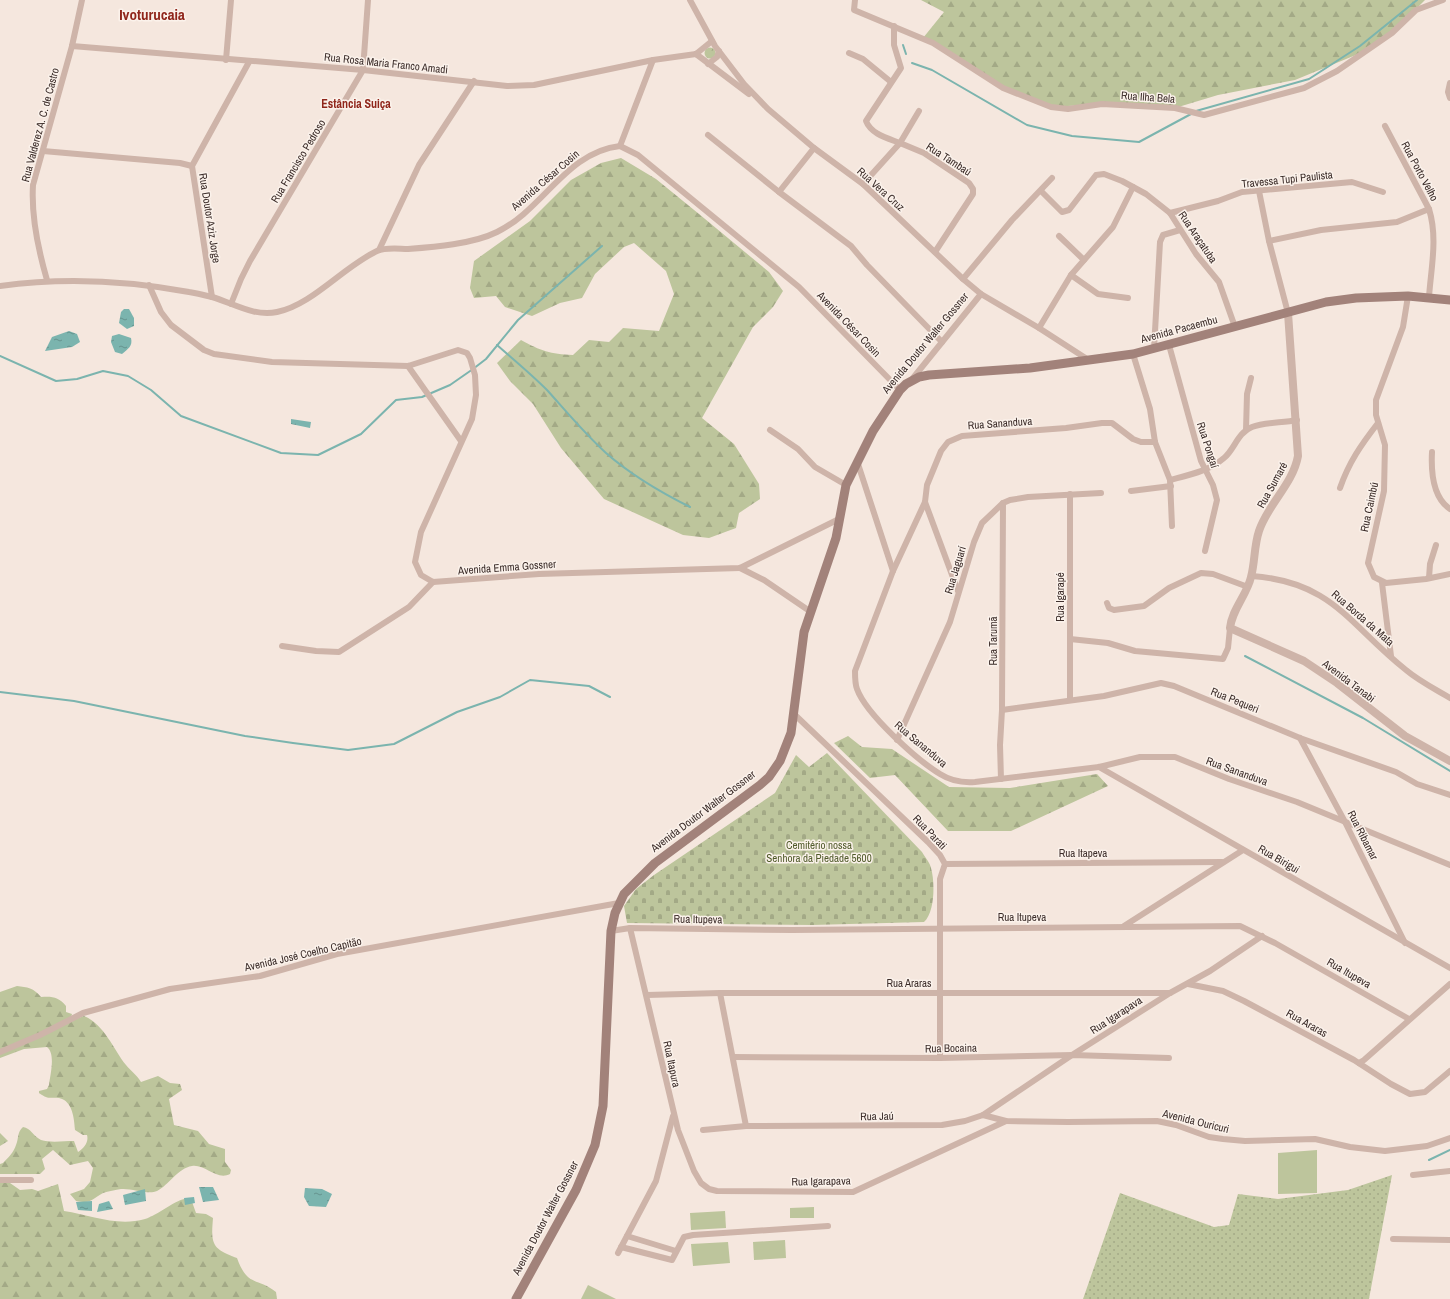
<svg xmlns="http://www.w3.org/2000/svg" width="1450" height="1299" viewBox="0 0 1450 1299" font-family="'Archivo Narrow',sans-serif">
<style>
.grass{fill:url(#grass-dots)}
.forest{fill:url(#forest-firs)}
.cemetery{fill:url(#cemetery-stones)}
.park{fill:url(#park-crowns)}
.pitch{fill:#bdc59c}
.water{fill:url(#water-ripples)}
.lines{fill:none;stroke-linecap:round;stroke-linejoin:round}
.stream{stroke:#7bb4ae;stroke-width:2}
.minor{stroke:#ceb4a9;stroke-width:6}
.tertiary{stroke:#ceb4a9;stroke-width:8}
.secondary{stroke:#a2827a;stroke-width:9}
.labels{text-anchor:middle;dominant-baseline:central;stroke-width:3;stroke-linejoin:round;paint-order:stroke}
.street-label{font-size:11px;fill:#3b2c29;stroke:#fbf2eb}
.park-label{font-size:11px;fill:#505b2b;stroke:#fbf2eb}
.neighbourhood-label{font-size:12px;font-weight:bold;fill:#90261b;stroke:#fbf2eb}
.district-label{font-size:15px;font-weight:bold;fill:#90261b;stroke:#fbf2eb}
</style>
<defs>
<pattern id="grass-dots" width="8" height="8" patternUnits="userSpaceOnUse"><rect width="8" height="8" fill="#bdc59c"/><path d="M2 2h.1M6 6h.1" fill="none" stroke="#a3a986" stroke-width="1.8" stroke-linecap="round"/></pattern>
<pattern id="forest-firs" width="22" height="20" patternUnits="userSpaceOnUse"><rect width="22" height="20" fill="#bdc59c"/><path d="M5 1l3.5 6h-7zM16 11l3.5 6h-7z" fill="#a3a986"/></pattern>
<pattern id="cemetery-stones" width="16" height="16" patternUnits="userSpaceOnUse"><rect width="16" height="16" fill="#bdc59c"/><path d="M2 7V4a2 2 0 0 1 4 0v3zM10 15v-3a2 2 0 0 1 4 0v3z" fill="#a3a986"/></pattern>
<pattern id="park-crowns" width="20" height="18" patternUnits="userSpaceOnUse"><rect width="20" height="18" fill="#bdc59c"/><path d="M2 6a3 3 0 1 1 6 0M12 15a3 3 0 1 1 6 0" fill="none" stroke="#a3a986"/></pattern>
<pattern id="water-ripples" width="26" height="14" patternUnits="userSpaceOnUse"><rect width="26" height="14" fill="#7bb4ae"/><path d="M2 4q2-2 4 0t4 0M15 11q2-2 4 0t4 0" fill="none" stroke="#66938e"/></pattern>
</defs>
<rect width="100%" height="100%" fill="#f5e7de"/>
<polygon class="grass" points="1392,1175 1369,1299 1083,1299 1120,1193 1214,1227 1229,1225 1238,1194 1278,1199 1348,1190"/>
<g class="forest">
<polygon points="921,0 1425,0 1405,20 1368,50 1295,80 1218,95 1175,108 1102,104 1051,107 1003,88 923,38 944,12"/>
<path d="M621,158l35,21 43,35 70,58 14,19 -10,16 -20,20 -51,91 32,26 25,40 1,15 -21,14 -3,15 -27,10 -26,-3 -79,-36 -43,-51 -28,-44 -23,-23 -13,-18 24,-23c20,11 29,14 52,15l16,-15 20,2 14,-14 36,3 15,-37 -8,-23 -32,-28 -10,4 -29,27 -13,24 -22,5 -28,13 -27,-9 -9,-11 -22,2 -4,-10 4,-27 56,-40 41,-41 30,-17z"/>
<polygon points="848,736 862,747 892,749 949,787 1010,788 1097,774 1108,786 1011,831 948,831 895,775 870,778 834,743"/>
<path d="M17,986c10,1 17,2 24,11 11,-1 18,0 25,9v6l6,2 -2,7 14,-5c21,9 29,33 42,49 5,6 11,10 15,17l17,-6 12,7 10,1 2,6 -13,9 5,26 24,6 11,13 16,5v13l6,8 -1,4c-13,7 -25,-10 -38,-8 -14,2 -23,19 -35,25 -9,4 -25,-3 -36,-2 -5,1 -13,2 -18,4 -13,7 -11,11 -27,8l-6,-7 14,-5 6,-7 3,-14 -5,-7 -18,4 -17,-15 -11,9 3,10 -5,5h-40v-10l3,-1c5,-5 11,-11 13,-18 3,-7 1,-13 7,-18 8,1 10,9 18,13 9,3 23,1 33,1l4,11c6,-4 11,-10 9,-17h-4l-8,-5c-1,-11 -2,-29 -16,-32 -10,-1 -10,2 -20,-5v-2l8,-2 2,-4c1,-10 7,-31 -2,-38l-23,2 -24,9v-66z"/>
<polygon points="0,1133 8,1141 0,1146"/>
<path d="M0,1181l10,2 10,7 12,-1 6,2 20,-7 6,27c27,4 53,16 81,8 14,-4 35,-24 46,-20l5,14 10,1 7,4c-2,25 -2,31 24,40 11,30 19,18 39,34l1,7h-277z"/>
</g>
<path class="cemetery" d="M827,753l95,99c3,5 8,11 9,16 4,14 4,44 -7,54l-112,3 -185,-2 -3,-17 12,-17 18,-14 121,-82 21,-38 13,12z"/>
<circle class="park" cx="710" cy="53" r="5.5"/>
<g class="pitch">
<polygon points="1317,1150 1317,1193 1278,1194 1278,1153"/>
<polygon points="814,1207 814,1218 790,1218 790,1208"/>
<polygon points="725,1211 726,1228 691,1230 690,1213"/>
<polygon points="785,1240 786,1258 754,1260 753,1242"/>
<polygon points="728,1242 730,1263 693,1266 691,1244"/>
<polygon points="588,1285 616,1299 581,1299"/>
</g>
<g class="water">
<polygon points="124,309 129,309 134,318 134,326 127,329 119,323 121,312"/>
<polygon points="69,331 77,334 80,342 72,347 45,351 52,337"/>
<path d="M119,334l12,4c2,8 -3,11 -9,16l-7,-2 -4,-10 1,-6z"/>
<polygon points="291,419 311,422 310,428 291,424"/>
<polygon points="199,1187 213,1187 219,1200 203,1202"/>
<polygon points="305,1188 322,1189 332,1194 326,1207 309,1206 304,1197"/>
<polygon points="145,1189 146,1201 125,1205 123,1195"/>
<polygon points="194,1197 195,1203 185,1205 184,1198"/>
<polygon points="92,1201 92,1211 78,1210 76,1202"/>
<polygon points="109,1201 113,1209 97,1212 99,1204"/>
</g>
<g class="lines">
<g class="stream">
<polyline points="903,45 906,54"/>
<polyline points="912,63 932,70 1027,125 1072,136 1139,142 1191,114"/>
<polyline points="1196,111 1309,79 1360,46 1417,0"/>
<path d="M497,345c17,15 34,29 50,45 19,21 37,43 59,63 25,22 54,39 84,54"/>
<polyline points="0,356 56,381 77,379 103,371 128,376 151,390 181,416 281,453 318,455 361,434 396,400 422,397 450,385 473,369 486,359 518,320 602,246"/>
<polyline points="1245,656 1363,718 1450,771"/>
<polyline points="0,692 74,701 245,736 293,743 348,750 394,744 457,712 500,697 530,680 589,686 610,697"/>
<polyline points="1429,1160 1450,1150"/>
</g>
<g class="minor">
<polyline points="690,0 715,46 744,84 768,109 814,148 863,184 963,279 981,294 1039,328 1087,359"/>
<polyline points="855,0 854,10 933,43 1003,88 1051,107 1068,109 1102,104 1175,108 1204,115 1304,88 1337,71 1392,33 1416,10 1443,0"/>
<polyline points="72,46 363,70 507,86 534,85 653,60 696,54"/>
<polyline points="849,53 863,59 891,82"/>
<polyline points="696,54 749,94"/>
<polyline points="696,54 712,41"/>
<polyline points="226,60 231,0"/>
<polyline points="708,64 717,57 719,51"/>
<polyline points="1450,83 1448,92 1450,98"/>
<polyline points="919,111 900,143 924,153 969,183 973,189 973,194 935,252"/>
<path d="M1385,126l44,83c9,29 2,59 0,88"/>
<polyline points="708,135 779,192 851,246 867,265 942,342"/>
<polyline points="620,146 653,60"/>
<polyline points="43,151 180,163 192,166"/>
<path d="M863,184l37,-41c-13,-5 -29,-9 -34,-22l35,-53 -7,-23v-19"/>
<polyline points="1041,191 1062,212 1069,210 1096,175 1104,174 1122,181 1146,194 1170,213 1196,254 1219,282 1235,327"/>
<polyline points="1259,191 1269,241 1288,313"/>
<polyline points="779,192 814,148"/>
<polyline points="1170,213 1218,201 1242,192 1352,182 1383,192"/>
<polyline points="1059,236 1084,260"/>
<polyline points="1269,241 1321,230 1397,222 1429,209"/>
<polyline points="379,250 419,165 474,81"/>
<polyline points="1071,275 1098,294 1128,298"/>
<polyline points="963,279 1012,220 1052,178"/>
<path d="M47,280c-9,-31 -16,-63 -14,-95l39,-139 10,-46"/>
<polyline points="149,285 161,312 171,325 204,350 214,354 272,362 408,366 458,350 467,353 470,358 475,375 476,395 472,419 421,532 415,562 421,575 433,582 539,574 740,568 839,519"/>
<path d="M0,286c64,-9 125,-6 189,6 7,1 15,3 23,5 21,6 42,20 65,15 35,-7 66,-45 100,-61 9,-4 22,-2 31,-2 26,-2 65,-5 89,-17 46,-22 69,-80 123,-86l18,9 161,132 101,103"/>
<polyline points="1408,296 1403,327 1376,400 1376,415 1385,445 1384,491 1368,563 1374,577 1386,583 1426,579 1450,574"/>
<polyline points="212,297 192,166 249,62"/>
<polyline points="231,304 241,279 250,261 363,70 368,0"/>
<polyline points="1039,328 1071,275 1113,227 1133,187"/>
<polyline points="1169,345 1201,461 1213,485 1217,500 1205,551"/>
<polyline points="1154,349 1160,242 1163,235 1180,230"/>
<polyline points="1133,354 1150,409 1155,442 1170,480 1172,526"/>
<polyline points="408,366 461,441"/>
<polyline points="913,378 981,294"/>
<polyline points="770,430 798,449 815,467 846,485"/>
<polyline points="1246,430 1247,394 1251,378"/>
<path d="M1155,442h-14l-8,-3 -21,-16h-10l-36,5 -104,8 -14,6 -7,9 -14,34 -2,17 -32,69 -38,100c0,6 0,13 2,18 9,25 60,71 83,85 11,7 22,9 35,8l124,-15 41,-10h35l54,22 68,23 153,63"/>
<path d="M1432,452c-1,19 0,45 18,57"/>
<polyline points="857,461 893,571"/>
<path d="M1170,480c19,-5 39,-9 54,-22 11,-9 13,-25 28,-31 13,-5 31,-4 45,-7"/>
<path d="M1340,488c9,-26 21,-43 38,-65"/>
<polyline points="1131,491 1171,486"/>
<polyline points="925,502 958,591"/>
<polyline points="740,568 764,580 811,612"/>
<path d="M1252,576c81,6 97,49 154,94 13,11 29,19 44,28"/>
<polyline points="1429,578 1430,564 1436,545"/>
<polyline points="1382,583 1391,656"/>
<polyline points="1107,603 1109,608 1114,610 1144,606 1169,588 1201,573 1213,574 1248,587"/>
<polyline points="1070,639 1108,643 1135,651 1223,659 1228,648 1230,628"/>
<polyline points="282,646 316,651 339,652 409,607 433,582"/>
<polyline points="1070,700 1070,494"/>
<polyline points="1002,710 1104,696 1161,683 1174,686 1300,738 1396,772 1417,784 1450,795"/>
<polyline points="794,714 928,842 940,855 945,864 940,879 940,1058"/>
<polyline points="1300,738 1345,822 1405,943"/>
<polyline points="897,740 950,622 974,542 982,523 1003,503 1010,500 1028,497 1101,493"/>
<polyline points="1099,767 1450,968"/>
<polyline points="1001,779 1000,745 1002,710 1003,503"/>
<polyline points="945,864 1222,862"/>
<polyline points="1124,926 1243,850"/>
<polyline points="630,928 678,1130 694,1171 701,1183 709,1189 717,1191 853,1192 1006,1121"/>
<polyline points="611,931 630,928 792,930 1240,926 1275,943 1409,1019"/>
<polyline points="1188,984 1223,991 1244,1001 1354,1060 1391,1084 1410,1094 1425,1092 1450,1071"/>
<polyline points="720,993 746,1126"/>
<polyline points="647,995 720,993 1170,993"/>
<polyline points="0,1052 40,1035 83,1013 170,989 260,976 337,954 619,903"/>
<polyline points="733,1057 940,1058 1072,1055 1169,1058"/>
<polyline points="1359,1063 1364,1060 1450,984"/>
<polyline points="983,1115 1072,1055 1170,993 1210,971 1262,936"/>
<polyline points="703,1130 746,1126 942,1125 965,1121 983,1115 1006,1121 1068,1122 1157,1121 1176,1125 1209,1137 1223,1139 1245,1141 1315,1139 1350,1147 1385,1151 1427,1146 1450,1138"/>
<polyline points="1413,1175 1450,1171"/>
<polyline points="0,1180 31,1180"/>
<polyline points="627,1236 676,1251"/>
<polyline points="1393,1239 1450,1240"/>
<polyline points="621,1247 672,1260 684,1237 693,1235 828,1226"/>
<polyline points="618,1253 656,1181 673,1116"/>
</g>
<path class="tertiary" d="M1288,313l10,143c-5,28 -30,48 -39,75 -5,15 -4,31 -8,46 -4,18 -19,32 -21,51l74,33 33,22 68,53 45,25"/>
<polyline class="secondary" points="516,1299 576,1190 595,1145 603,1106 611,931 615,913 624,894 655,863 760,785 769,777 780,761 791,733 804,632 836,538 846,485 873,431 900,390 906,384 919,377 929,375 1030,368 1133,354 1326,302 1356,298 1408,296 1450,300"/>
</g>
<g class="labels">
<g class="street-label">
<text transform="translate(386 63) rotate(6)">Rua Rosa Maria Franco Amadi</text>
<text transform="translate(1148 97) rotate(4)">Rua Ilha Bela</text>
<text transform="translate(40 125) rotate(-75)">Rua Valderez A. C. de Castro</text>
<text transform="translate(949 159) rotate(33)">Rua Tambaú</text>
<text transform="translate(298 161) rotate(-59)">Rua Francisco Pedroso</text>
<text transform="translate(1420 171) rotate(62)">Rua Porto Velho</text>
<text transform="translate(1287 179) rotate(-6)">Travessa Tupi Paulista</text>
<text transform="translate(545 180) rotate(-41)">Avenida César Cosin</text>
<text transform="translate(881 189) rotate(42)">Rua Vera Cruz</text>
<text transform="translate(210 218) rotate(81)">Rua Doutor Aziz Jorge</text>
<text transform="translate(1198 237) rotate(56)">Rua Araçatuba</text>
<text transform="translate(849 324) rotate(46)">Avenida César Cosin</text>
<text transform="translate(1179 329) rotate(-15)">Avenida Pacaembu</text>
<text transform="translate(925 343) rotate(-50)">Avenida Doutor Walter Gossner</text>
<text transform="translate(1000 423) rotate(-4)">Rua Sananduva</text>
<text transform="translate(1208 445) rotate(72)">Rua Pongaí</text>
<text transform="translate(1272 485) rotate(-61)">Rua Sumaré</text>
<text transform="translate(1369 507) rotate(-78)">Rua Caimbú</text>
<text transform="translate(507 567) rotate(-4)">Avenida Emma Gossner</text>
<text transform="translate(955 570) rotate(-73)">Rua Jaguarí</text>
<text transform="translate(1060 597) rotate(-90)">Rua Igarapé</text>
<text transform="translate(1363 618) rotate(41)">Rua Borda da Mata</text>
<text transform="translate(993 641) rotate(-90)">Rua Tarumã</text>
<text transform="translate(1349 681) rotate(37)">Avenida Tanabi</text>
<text transform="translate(1235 700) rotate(22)">Rua Pequeri</text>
<text transform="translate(921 744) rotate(40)">Rua Sananduva</text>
<text transform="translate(1237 771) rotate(20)">Rua Sananduva</text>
<text transform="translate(703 811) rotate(-37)">Avenida Doutor Walter Gossner</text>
<text transform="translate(930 832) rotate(46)">Rua Parati</text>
<text transform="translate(1363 835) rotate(63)">Rua Ribamar</text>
<text x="1083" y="853">Rua Itapeva</text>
<text transform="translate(1279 859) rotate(30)">Rua Birigui</text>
<text x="1022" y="917">Rua Itupeva</text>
<text transform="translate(698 919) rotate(1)">Rua Itupeva</text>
<text transform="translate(303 954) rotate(-13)">Avenida José Coelho Capitão</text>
<text transform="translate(1349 973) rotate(30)">Rua Itupeva</text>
<text x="909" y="983">Rua Araras</text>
<text transform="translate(1116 1015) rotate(-33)">Rua Igarapava</text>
<text transform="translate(1307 1023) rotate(29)">Rua Araras</text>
<text transform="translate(951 1048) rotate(-1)">Rua Bocaina</text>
<text transform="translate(672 1064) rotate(78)">Rua Itapura</text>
<text transform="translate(877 1116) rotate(-1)">Rua Jaú</text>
<text transform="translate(1196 1121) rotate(14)">Avenida Ouricuri</text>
<text transform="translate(821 1181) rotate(-1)">Rua Igarapava</text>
<text transform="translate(545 1218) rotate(-62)">Avenida Doutor Walter Gossner</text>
</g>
<g class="park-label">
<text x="819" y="845">Cemitério nossa<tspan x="819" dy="13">Senhora da Piedade 5600</tspan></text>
</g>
<g class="neighbourhood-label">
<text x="356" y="104">Estância Suiça</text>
</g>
<g class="district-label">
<text x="152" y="14">Ivoturucaia</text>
</g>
</g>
</svg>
